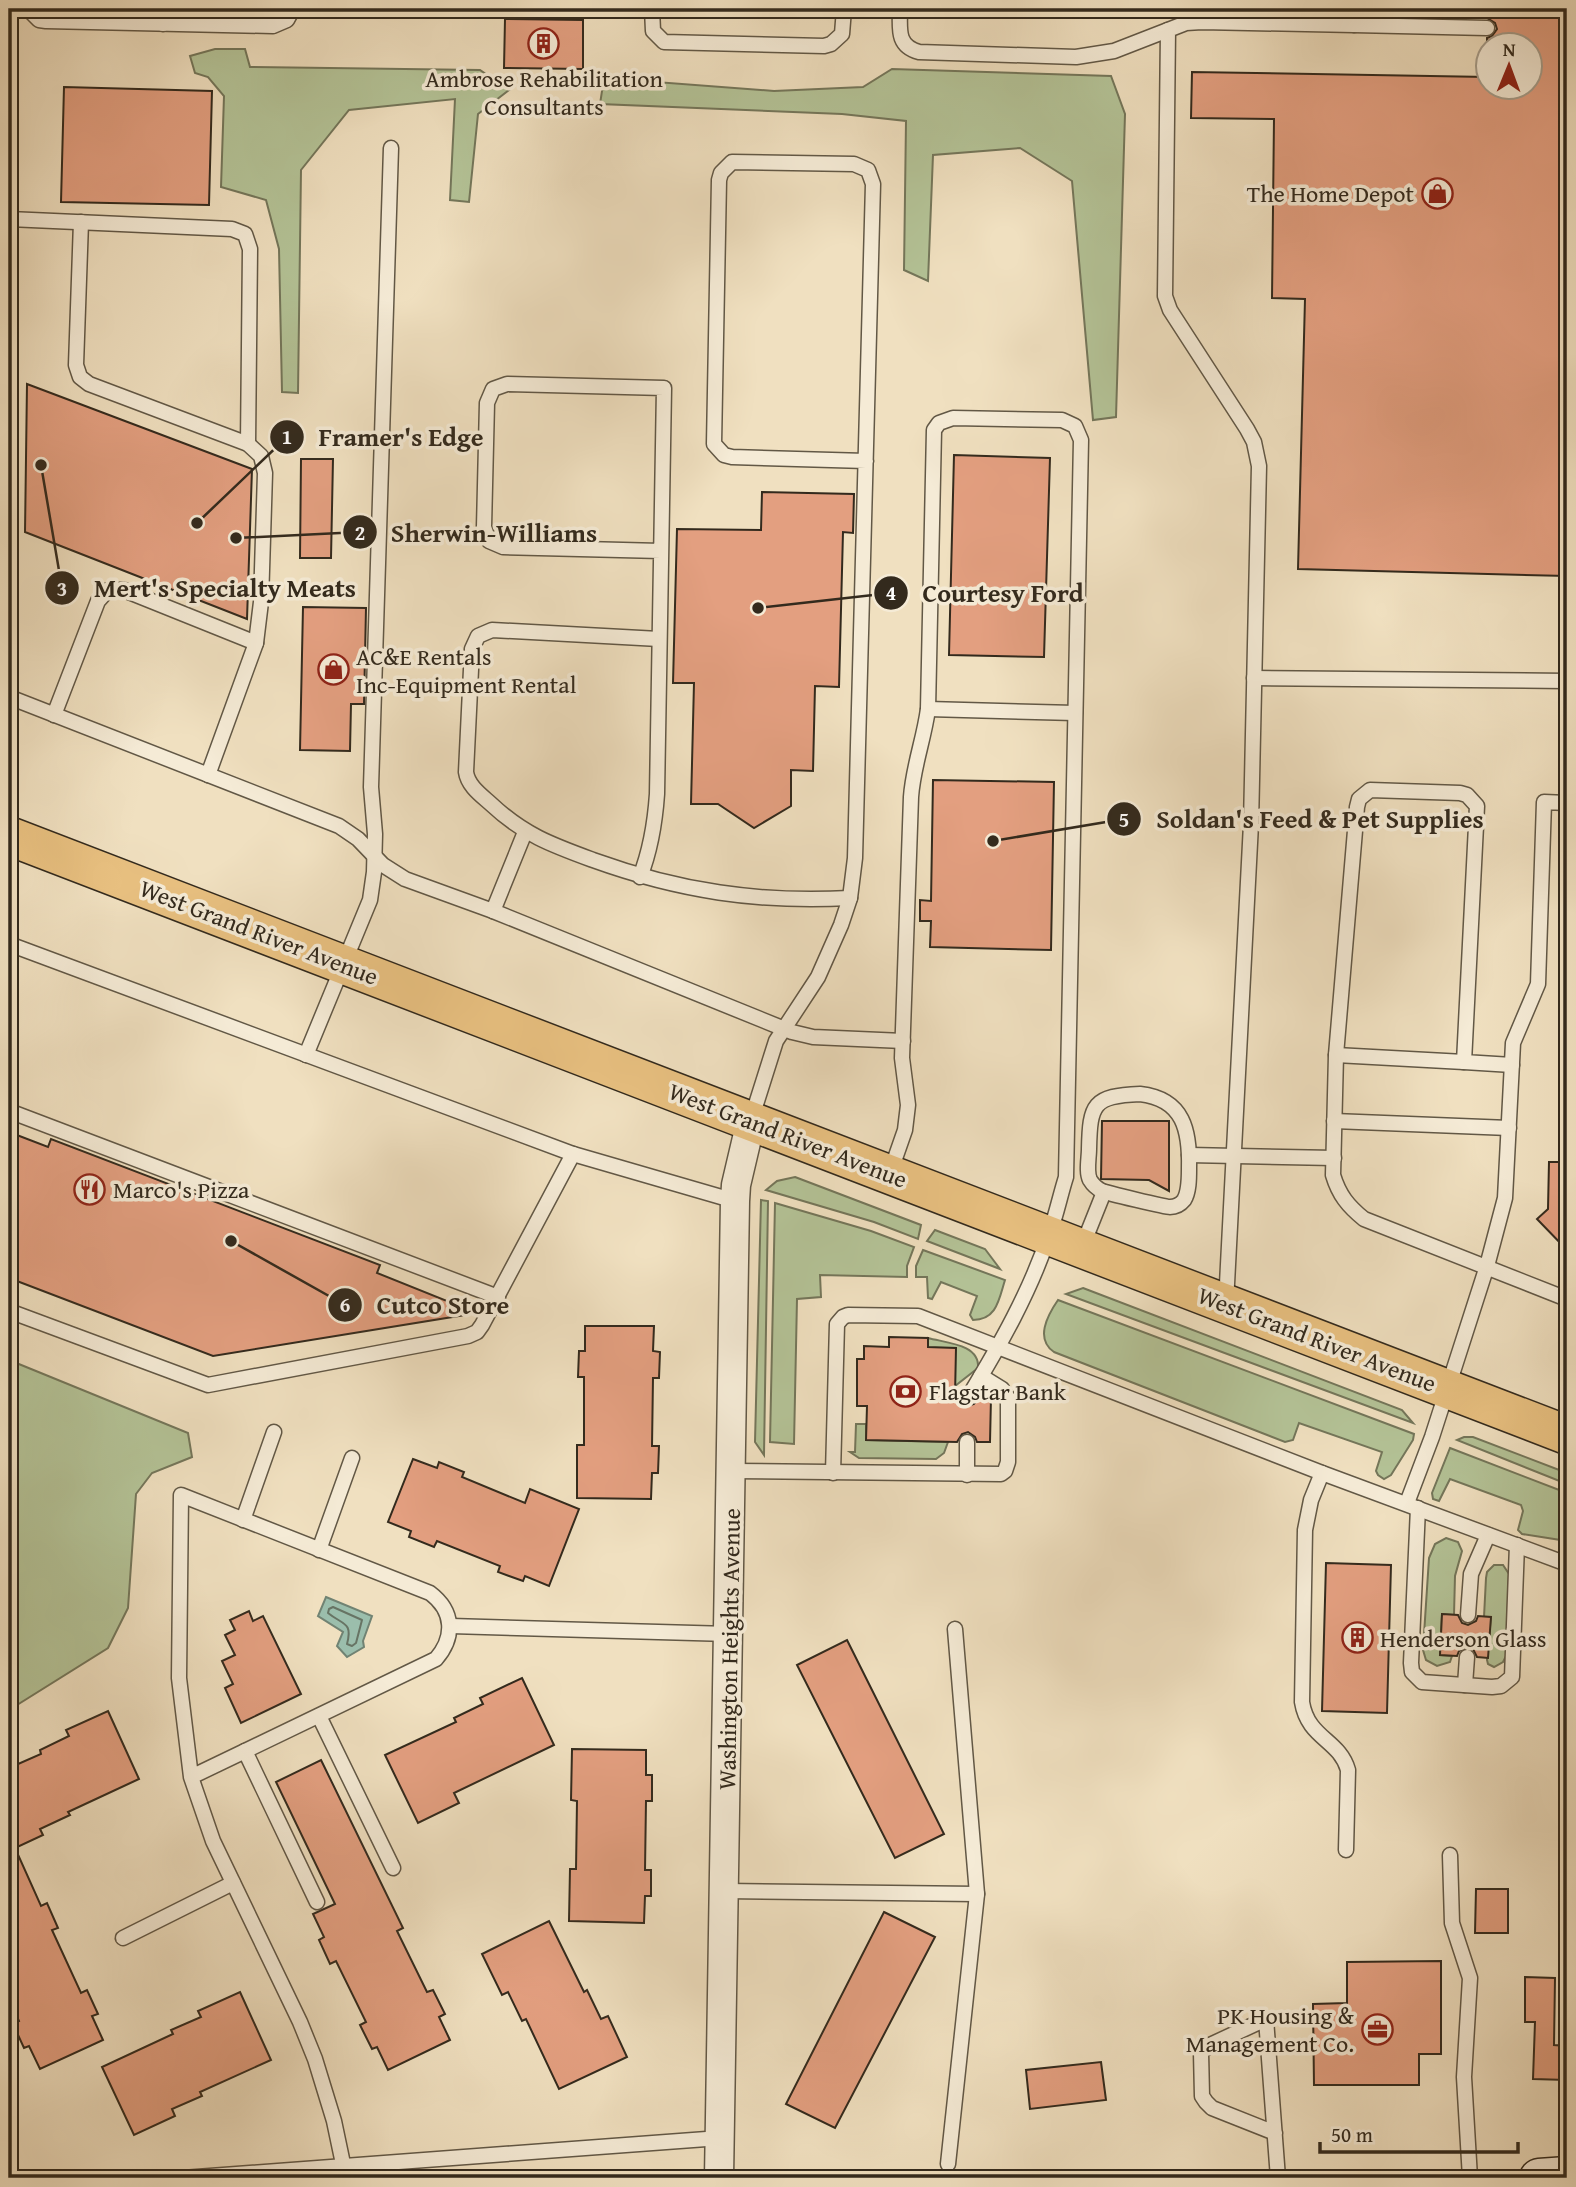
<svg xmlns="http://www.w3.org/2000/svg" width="1576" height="2187" viewBox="0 0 1576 2187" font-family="'Gentium Book Plus',serif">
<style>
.green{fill:#b4c397;stroke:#74765a;stroke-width:2}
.water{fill:#9bbeac;stroke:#718373;stroke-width:2}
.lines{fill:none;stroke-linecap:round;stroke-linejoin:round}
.shore{stroke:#677464;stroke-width:2}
.building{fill:#e39f80;stroke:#332a1d;stroke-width:2}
.lane-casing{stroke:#625846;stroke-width:17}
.street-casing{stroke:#625846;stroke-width:31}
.secondary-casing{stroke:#332a1d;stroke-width:41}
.primary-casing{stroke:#332a1d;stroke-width:41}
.lane{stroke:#f5ebd6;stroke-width:14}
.street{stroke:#f5ebd6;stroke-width:28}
.secondary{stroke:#f5ebd6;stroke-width:38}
.primary{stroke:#e8c080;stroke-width:38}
.labels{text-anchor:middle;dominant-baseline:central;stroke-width:7;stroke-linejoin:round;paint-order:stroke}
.poi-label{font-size:24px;fill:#332a1d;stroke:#f5ebd6;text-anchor:start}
.street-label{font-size:24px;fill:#332a1d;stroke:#f5ebd6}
.leader{fill:none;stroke:#332a1d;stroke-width:2.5}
.callout-dot{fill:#332a1d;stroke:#f5ebd6;stroke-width:2.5}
.mark-label{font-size:21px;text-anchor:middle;font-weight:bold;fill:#fff}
.callout-label{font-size:26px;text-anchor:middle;font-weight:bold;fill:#332a1d;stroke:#f5ebd6;stroke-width:7;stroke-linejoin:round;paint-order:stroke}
</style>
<rect width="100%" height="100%" fill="#f0e0c0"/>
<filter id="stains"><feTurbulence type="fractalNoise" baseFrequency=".00286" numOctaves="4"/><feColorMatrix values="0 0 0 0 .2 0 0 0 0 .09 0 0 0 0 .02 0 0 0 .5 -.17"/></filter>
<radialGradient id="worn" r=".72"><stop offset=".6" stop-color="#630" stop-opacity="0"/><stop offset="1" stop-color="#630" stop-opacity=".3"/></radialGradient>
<g class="green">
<polygon points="215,49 245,49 250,67 480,70 509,90 478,114 469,202 450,200 455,99 349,110 301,170 298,393 282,392 279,249 266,200 221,187 224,96 208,77 195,73 190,56"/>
<polygon points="892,69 1111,76 1125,114 1116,417 1093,420 1072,181 1020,148 933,155 928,281 904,270 906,121 842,114 600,104 604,78 774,91 863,87"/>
<polygon points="795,1177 921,1225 918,1239 874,1222 766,1190 777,1181"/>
<polygon points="761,1200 768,1201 764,1455 755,1442"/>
<polygon points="775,1203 871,1231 914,1247 907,1266 907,1277 820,1275 821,1297 797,1299 794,1444 770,1442"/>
<polygon points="935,1230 985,1249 1000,1269 927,1241"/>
<path d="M923,1250l82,30c-6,19 -8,40 -32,40l-3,-5 7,-19 -36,-14 -9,17 -4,-1 -1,-21h-11v-11z"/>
<polygon points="1083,1288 1402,1410 1413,1423 1066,1294"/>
<path d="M1058,1300l356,134 -1,6 -22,35 -7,4 -6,-4 -2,-4 6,-19 -83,-29 -6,17 -8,2 -231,-90c-19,-13 -7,-36 4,-52z"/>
<path d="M928,1338c18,5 52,6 50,30l-23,18 -27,-39z"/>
<polygon points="9,1360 188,1433 192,1457 152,1473 136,1494 128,1608 108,1648 9,1710"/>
<polygon points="856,1424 866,1424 866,1440 948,1442 944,1453 936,1459 859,1458 850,1452 855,1452"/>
<polygon points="1464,1437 1473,1437 1567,1473 1567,1484 1457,1440"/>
<polygon points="1450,1448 1567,1493 1567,1541 1522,1534 1518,1530 1523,1511 1521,1505 1450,1479 1439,1501 1433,1499 1432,1493"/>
<polygon points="1446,1538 1458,1542 1462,1551 1455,1576 1454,1615 1442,1614 1440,1655 1452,1656 1450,1662 1437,1666 1426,1660 1423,1650 1429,1558 1435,1544"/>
<polygon points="1494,1565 1503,1565 1509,1574 1506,1656 1503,1662 1494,1667 1488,1664 1487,1660 1491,1617 1484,1617 1486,1578 1487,1572"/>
</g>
<polygon class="water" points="326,1597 372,1616 363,1641 364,1647 347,1657 337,1646 343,1632 318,1616"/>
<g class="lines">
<path class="shore" d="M333,1607l29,13 -6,23 -4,3 -5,-2c6,-22 -4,-19 -19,-31l1,-4z"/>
</g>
<g class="building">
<polygon points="1488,10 1567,13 1567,576 1298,569 1305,299 1272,298 1274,119 1191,118 1192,72 1488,77 1488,88 1530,88 1530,46 1487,46 1487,38 1492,36 1497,29 1495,23 1487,18"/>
<polygon points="505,19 583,20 583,69 504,68"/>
<polygon points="64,87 212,91 209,205 61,202"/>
<polygon points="27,384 252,469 247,619 25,532"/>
<polygon points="954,455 1050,458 1044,657 949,655"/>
<polygon points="301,459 333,459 331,558 300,558"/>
<polygon points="762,492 854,494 853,533 843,532 839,687 815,686 813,771 791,770 791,806 754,828 718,804 691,804 694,683 673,683 677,529 761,530"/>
<polygon points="303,607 366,608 364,704 351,704 350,751 300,750"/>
<polygon points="933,780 1054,782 1051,950 930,947 931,921 920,921 920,900 931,901"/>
<polygon points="1102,1121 1169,1121 1169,1191 1149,1180 1101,1179"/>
<polygon points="9,1132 48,1147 51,1139 380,1265 377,1273 477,1313 213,1356 9,1278"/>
<polygon points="1549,1162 1567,1162 1567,1250 1537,1219 1548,1209"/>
<polygon points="585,1326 654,1326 653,1351 660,1352 659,1378 653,1378 652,1446 659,1446 658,1473 652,1473 651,1499 577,1498 577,1445 584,1445 584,1377 578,1377 579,1351 585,1351"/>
<polygon points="889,1337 928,1338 928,1347 956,1348 955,1396 959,1396 961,1401 968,1406 974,1404 980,1397 991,1397 990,1442 977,1442 975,1437 968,1432 962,1434 957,1442 866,1440 867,1406 857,1406 857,1359 864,1359 864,1346 889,1347"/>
<polygon points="413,1459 437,1468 439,1462 464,1472 462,1477 525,1503 530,1489 579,1509 549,1586 525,1576 523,1581 498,1572 500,1566 437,1541 434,1547 409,1537 411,1531 388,1522"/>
<polygon points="1326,1563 1391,1565 1387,1713 1322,1711"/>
<polygon points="249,1611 253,1621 263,1616 301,1694 241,1723 225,1688 233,1684 222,1661 235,1655 225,1635 235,1630 230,1620"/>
<polygon points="1442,1614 1458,1615 1462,1623 1468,1625 1476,1621 1478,1616 1491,1617 1488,1658 1477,1657 1473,1649 1467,1647 1459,1651 1457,1656 1440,1655"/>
<polygon points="847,1640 944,1834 895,1858 797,1665"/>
<polygon points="522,1678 554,1745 454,1793 459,1803 418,1823 385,1755 456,1722 454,1718 483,1704 480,1698"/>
<polygon points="108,1711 139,1779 68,1812 70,1815 40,1829 43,1835 15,1848 41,1906 47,1903 58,1928 52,1930 81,1993 87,1990 98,2014 92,2016 103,2040 40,2069 29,2046 24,2048 13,2024 19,2021 9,1999 9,1768 41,1754 40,1750 69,1736 66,1730"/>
<polygon points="572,1749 646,1750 646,1775 652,1775 652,1801 646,1801 645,1870 651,1870 651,1896 645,1896 644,1923 569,1921 570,1869 576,1869 577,1801 571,1800"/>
<polygon points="321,1760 403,1928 397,1931 427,1992 433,1990 445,2014 439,2017 450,2040 388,2070 377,2047 372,2049 360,2025 366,2022 336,1961 330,1964 319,1940 324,1937 313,1914 335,1904 276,1782"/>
<polygon points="1476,1889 1508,1889 1508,1933 1475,1933"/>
<polygon points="884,1912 935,1937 835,2128 786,2104"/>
<polygon points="549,1921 584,1992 587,1990 601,2019 608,2016 627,2057 559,2089 526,2019 522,2021 508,1992 502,1995 482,1954"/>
<polygon points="1441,1961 1441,2054 1419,2054 1419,2085 1314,2085 1313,2004 1347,2003 1347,1962"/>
<polygon points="1525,1977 1555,1978 1554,2045 1567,2046 1567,2080 1533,2079 1535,2022 1525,2022"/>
<polygon points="240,1992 271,2060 200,2092 202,2096 172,2109 175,2116 134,2135 102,2067 173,2034 171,2030 201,2017 198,2011"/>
<polygon points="1101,2062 1106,2100 1030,2109 1026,2070"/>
</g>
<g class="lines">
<defs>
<g id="lane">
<polyline points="28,9 39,20 46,21 273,26 287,20 293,9"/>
<polyline points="652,9 653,31 664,42 824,46 831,44 842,34 844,9"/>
<path d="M900,9c0,19 -4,37 19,43l157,5 38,-6 54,-21"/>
<polyline points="163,24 163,9"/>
<polyline points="1354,25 1487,28"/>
<polyline points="9,219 232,229 245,234 250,249 248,444"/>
<polyline points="81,222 76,365 80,377 89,384 248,444 261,456 265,473 261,602 256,643"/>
<path d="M659,639l-167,-9 -14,6 -6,13 -6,123c2,14 15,23 25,32 33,31 61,41 102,56 86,31 165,43 257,38"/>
<polyline points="1254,678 1567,681"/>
<polyline points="9,697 339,826 358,839 383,865 405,879 493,911 792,1032 813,1037 903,1041"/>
<polyline points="928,709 1075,713"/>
<polyline points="54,715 98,601 108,590 124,590 256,643 208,775"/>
<path d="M640,877c11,-28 15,-54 17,-83l7,-406 -157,-4 -14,5 -6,14 -3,124 5,14 14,6 158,4"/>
<polyline points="493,911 525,832"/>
<polyline points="9,944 573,1154 735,1201"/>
<polyline points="306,1055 370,900 374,872 375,834 371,787 391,148"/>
<polyline points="1336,1055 1464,1062"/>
<path d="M1512,1065l-48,-3 13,-256 -10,-11 -7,-2 -90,-3 -11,9 -2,8 -21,248 -3,120c6,20 15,31 31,44l203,80"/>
<path d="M1140,1094c44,5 50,37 49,75 0,10 0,23 -5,31 -4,5 -8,7 -14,7 -5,0 -63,-14 -68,-16 -4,-2 -9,-6 -12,-11 -4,-8 -1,-22 -1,-31 1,-45 4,-53 51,-55z"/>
<polyline points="9,1111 498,1297"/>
<polyline points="751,1120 776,1041 818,977 841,925 850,898 855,858 873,184 868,170 854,164 732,162 721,173 719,180 714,444 724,455 732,457 866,461"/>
<polyline points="1334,1121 1509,1128"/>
<polyline points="1189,1155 1334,1158"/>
<path d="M890,1173l15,-43 3,-25 -6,-47 9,-261c2,-30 13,-58 17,-88l6,-279 5,-7 14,-5 109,2 13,6 6,14 -15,737c-6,19 -10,39 -17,58 -19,57 -49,110 -80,161"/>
<polyline points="1082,1247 1104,1192"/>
<polyline points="1226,1303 1251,824 1259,466 1254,442 1247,429 1170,310 1165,296 1168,30 1186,23 1202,22 1354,25 1354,9"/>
<polyline points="9,1311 208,1385 468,1336 477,1332 482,1325 573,1154"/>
<polyline points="731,1471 1001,1474 1005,1471 1008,1462 1008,1398 1002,1389 981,1376"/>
<polyline points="833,1473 837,1324 843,1317 848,1315 918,1316 1322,1473 1567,1564"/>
<path d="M1322,1473l-11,27 -6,30 -3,172c6,37 37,37 46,68l-2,80"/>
<polyline points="967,1475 967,1442"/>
<polyline points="1407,1503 1432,1437 1487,1266 1505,1198 1513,1043 1538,984 1544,802 1567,803"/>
<polyline points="1418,1508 1411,1663 1412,1672 1422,1682 1492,1687 1501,1686 1512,1677 1517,1545"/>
<polyline points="243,1520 274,1432"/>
<polyline points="319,1550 352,1458"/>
<polyline points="1468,1615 1471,1574 1488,1535"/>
<polyline points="451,1626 729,1634"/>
<polyline points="1465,1685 1467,1657"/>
<polyline points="319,1716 393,1868"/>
<polyline points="245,1751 317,1902"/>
<path d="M191,1777l245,-118c19,-22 18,-48 -6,-66l-249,-98 -2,183 12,99 22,64 87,181 15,37 19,62 12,57"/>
<polyline points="1450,1855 1452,1923 1470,1978 1464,2077 1470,2178"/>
<polyline points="725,1891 977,1894"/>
<polyline points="123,1938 233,1883"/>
<polyline points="1275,2133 1212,2108 1206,2102 1202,2096 1201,2052 1210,2045 1266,2019 1278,2178"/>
<polyline points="948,2164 977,1894 955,1629"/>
<polyline points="183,2178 720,2138"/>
</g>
<polyline id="street" points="719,2178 735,1201 736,1185 751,1121"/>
<polyline id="secondary" points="1539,2178 1567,2176"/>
<polyline id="primary" points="9,836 1567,1435"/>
</defs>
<use href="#lane" class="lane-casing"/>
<use href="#street" class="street-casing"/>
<use href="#secondary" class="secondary-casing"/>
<use href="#primary" class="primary-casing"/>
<use href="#lane" class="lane"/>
<use href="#street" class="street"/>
<use href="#secondary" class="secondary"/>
<use href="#primary" class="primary"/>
</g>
<defs>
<symbol id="building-ring" viewBox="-11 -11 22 22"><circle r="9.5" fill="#f5ebd6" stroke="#8f2418" stroke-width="1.5"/><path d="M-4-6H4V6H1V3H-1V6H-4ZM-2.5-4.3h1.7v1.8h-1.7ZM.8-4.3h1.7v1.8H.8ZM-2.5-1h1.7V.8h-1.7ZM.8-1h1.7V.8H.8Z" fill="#8f2418"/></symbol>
<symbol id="shop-ring" viewBox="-11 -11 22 22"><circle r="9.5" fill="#f5ebd6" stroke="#8f2418" stroke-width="1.5"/><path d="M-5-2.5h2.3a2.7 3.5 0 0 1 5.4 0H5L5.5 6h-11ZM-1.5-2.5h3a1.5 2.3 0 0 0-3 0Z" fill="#8f2418"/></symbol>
<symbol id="restaurant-ring" viewBox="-11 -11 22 22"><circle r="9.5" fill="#f5ebd6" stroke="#8f2418" stroke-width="1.5"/><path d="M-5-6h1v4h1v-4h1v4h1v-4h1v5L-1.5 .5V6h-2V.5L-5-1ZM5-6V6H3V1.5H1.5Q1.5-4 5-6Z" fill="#8f2418"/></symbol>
<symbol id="bank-ring" viewBox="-11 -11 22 22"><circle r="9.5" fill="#f5ebd6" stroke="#8f2418" stroke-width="1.5"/><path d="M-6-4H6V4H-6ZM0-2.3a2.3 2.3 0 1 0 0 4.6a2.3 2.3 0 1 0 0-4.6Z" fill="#8f2418"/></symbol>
<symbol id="office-ring" viewBox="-11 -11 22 22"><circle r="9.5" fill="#f5ebd6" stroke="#8f2418" stroke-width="1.5"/><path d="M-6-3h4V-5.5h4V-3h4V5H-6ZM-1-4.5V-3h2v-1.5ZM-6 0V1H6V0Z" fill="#8f2418"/></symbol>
</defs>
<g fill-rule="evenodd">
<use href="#building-ring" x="526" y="26" width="35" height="35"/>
<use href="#shop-ring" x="1420" y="176" width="35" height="35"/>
<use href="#shop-ring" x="316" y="652" width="35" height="35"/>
<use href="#restaurant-ring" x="72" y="1172" width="35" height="35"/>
<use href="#bank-ring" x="888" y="1374" width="35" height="35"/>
<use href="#building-ring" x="1340" y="1620" width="35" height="35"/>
<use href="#office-ring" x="1360" y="2012" width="35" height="35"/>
</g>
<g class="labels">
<g class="poi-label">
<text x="544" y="78" text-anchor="middle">Ambrose Rehabilitation<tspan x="544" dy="28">Consultants</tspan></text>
<text x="1414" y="193" text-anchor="end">The Home Depot</text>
<text x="356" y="656">AC&amp;E Rentals<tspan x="356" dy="28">Inc-Equipment Rental</tspan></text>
<text x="113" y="1189">Marco's Pizza</text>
<text x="929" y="1391">Flagstar Bank</text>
<text x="1380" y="1638">Henderson Glass</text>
<text x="1354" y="2015" text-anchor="end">PK Housing &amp;<tspan x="1354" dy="28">Management Co.</tspan></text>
</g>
<g class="street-label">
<text transform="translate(259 932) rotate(21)">West Grand River Avenue</text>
<text transform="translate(788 1135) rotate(21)">West Grand River Avenue</text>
<text transform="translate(1317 1339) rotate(21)">West Grand River Avenue</text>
<text transform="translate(729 1649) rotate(-89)">Washington Heights Avenue</text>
</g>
</g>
<path class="leader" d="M197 523L287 437M236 538L360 532M41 465L62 588M758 608L891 593M993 841L1124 819M231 1241L345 1305"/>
<g class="callout-dot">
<circle cx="197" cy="523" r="7"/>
<circle cx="236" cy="538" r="7"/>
<circle cx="41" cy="465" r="7"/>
<circle cx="758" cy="608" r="7"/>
<circle cx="993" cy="841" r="7"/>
<circle cx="231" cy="1241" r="7"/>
<circle cx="287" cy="437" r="18"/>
<circle cx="360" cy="532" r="18"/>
<circle cx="62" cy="588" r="18"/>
<circle cx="891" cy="593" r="18"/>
<circle cx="1124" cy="819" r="18"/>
<circle cx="345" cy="1305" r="18"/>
</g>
<g class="mark-label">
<text x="287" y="444">1</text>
<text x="360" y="540">2</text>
<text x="62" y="596">3</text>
<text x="891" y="600">4</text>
<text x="1124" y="827">5</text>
<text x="345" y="1312">6</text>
</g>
<g class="callout-label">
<text x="401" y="446">Framer's Edge</text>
<text x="494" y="542">Sherwin-Williams</text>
<text x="225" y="597">Mert's Specialty Meats</text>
<text x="1003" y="602">Courtesy Ford</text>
<text x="1320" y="828">Soldan's Feed &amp; Pet Supplies</text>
<text x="443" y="1314">Cutco Store</text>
</g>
<rect width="1576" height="2187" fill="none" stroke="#f0e0c0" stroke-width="35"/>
<rect x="10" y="10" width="1555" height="2166" fill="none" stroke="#332a1d" stroke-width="3.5"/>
<rect x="18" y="18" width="1541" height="2152" fill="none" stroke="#332a1d" stroke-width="2"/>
<g transform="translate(1509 66) rotate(1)"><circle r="33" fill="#f5ebd6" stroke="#a79e8c" stroke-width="2"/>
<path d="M0-5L12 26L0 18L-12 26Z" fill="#8f2418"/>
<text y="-10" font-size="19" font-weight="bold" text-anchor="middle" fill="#332a1d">N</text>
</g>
<path d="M1320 2142v10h198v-10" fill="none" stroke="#332a1d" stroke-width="3.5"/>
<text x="1331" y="2142" font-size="21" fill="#332a1d" stroke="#f5ebd6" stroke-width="5" paint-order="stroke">50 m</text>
<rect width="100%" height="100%" filter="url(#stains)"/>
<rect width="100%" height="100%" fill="url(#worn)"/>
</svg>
